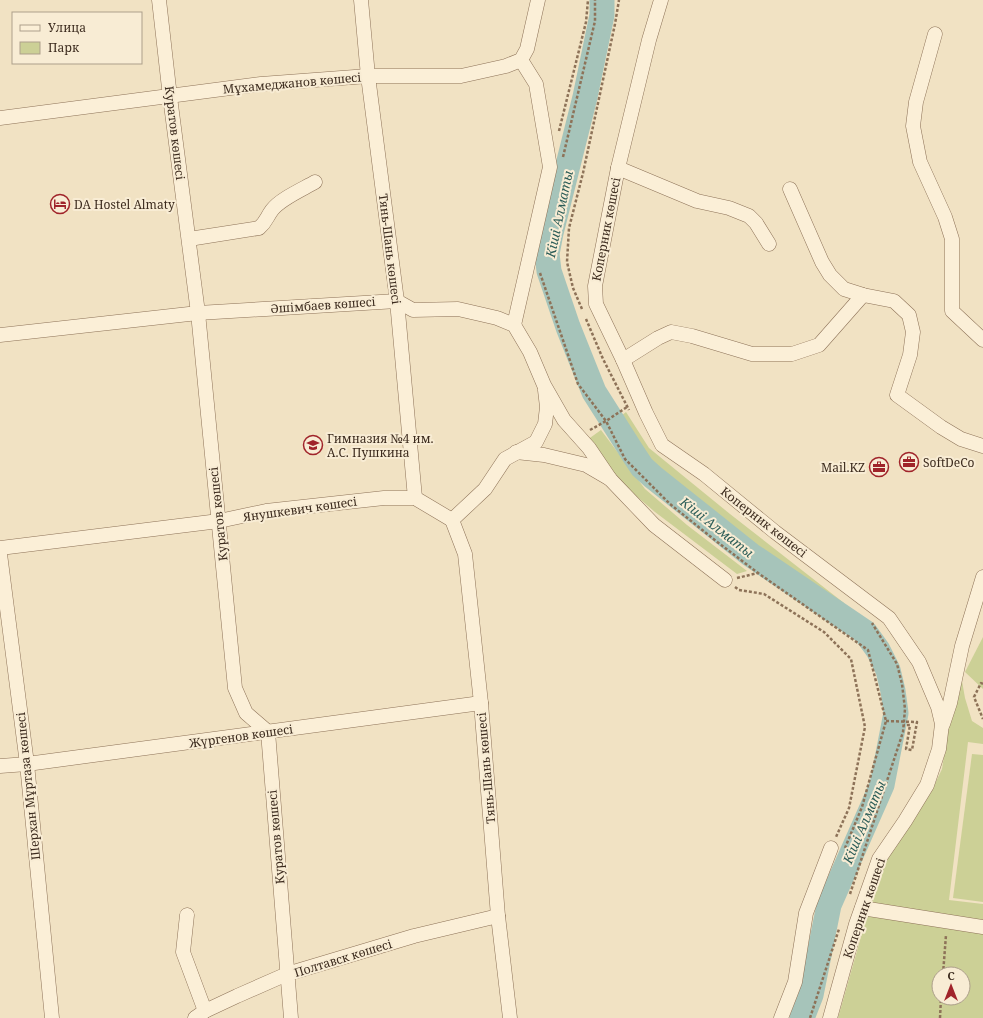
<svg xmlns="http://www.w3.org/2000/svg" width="983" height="1018" viewBox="0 0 983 1018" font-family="'Noto Serif',serif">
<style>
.green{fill:#ccd096;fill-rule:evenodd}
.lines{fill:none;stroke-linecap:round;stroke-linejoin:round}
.river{stroke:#a6c4ba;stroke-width:25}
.minor-casing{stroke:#8d7258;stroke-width:15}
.path{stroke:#8d7258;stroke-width:2.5;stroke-dasharray:3 2;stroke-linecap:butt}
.minor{stroke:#fbefd7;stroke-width:14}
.labels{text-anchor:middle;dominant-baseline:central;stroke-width:4;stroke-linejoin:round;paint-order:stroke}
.street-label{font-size:12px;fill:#3c2b1e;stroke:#f8ecd4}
.poi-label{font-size:12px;fill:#3c2b1e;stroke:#f8ecd4;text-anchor:start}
.water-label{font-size:13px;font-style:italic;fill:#2c5d58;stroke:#f8ecd4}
</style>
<rect width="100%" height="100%" fill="#f1e2c3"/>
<g class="green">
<polygon points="626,412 649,448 730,514 844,603 839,611 755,552 639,454 616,420"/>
<polygon points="601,430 645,489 687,525 747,571 737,574 655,512 627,488 604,462 587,440"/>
<polygon points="983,637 983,689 965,672"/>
<path d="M962,681l3,17 7,23 11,7v16l-15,-2 -19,158 34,4v114h-145l43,-152 49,-72 12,-25 7,-45zM939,974h24v24h-24z"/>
<polygon points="972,754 983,755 983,902 953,898"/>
</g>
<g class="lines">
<polyline class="river" points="602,0 602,15 585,97 551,233 547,254 549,271 568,327 594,392 634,455 642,467 653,477 751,555 865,632 878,650 888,670 893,691 896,713 882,785 829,905 811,995 802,1018"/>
<defs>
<g id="minor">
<polyline points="159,0 170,97 198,313 235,688 246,713 268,732 291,1018"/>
<polyline points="361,0 368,76 397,301 415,498"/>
<polyline points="661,0 649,40 618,168 595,286 596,304 623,360 646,413 662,445 704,474 775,532 889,618 919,662 938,707 942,724 939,749 927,785 905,821 879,859 856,924 830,1018"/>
<polyline points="935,34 916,102 913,126 920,162 945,217 952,239 952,311 983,340"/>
<polyline points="0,118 261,84 368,76 461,76 506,66 521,60 527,49 538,0"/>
<polyline points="618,168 697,201 729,208 749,216 756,223 769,244"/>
<polyline points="790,189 822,262 830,275 844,289 863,295 894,301 909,315 913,332 910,355 897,395 941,427 961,439 983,446"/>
<path d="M189,239l70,-11c8,-7 7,-10 13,-18 8,-11 31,-21 43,-28"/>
<polyline points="514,325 550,167 536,84 521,60"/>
<polyline points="0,335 198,313 397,301 413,310 458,309 497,318 514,325 530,352 544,385 564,420 589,448 610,479"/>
<polyline points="623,360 658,338 671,332 692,336 752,354 792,354 819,345 863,295"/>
<polyline points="516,452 544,455 586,465 610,479 654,525 725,580"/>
<polyline points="452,520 465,554 481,703 498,916 510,1018"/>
<polyline points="452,520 485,489 505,459 536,442 545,424 547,407 545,390"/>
<polyline points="0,548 219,521 266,511 384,498 415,498 452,520"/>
<polyline points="0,554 27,764 52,1018"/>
<polyline points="943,724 950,703 962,646 983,577"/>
<polyline points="0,766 27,764 481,703"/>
<polyline points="862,908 983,927"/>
<polyline points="187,915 183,952 205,1011"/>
<polyline points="195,1018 205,1011 237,996 287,974 414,936 498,916"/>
<polyline points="781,1018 795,982 806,913 831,848"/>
</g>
</defs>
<use href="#minor" class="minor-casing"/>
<g class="path">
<polyline points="559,131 586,22 588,0"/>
<polyline points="563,157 595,21 595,0"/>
<polyline points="540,273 578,384 606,421 625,459 670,504 716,541 758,573"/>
<polyline points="582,309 573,288 567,262 569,228 583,173 615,24 619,0"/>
<polyline points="586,319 603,359 629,410"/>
<polyline points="590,430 606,421 627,407"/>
<polyline points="737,578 758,573 868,650 886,721 862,807 845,848"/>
<polyline points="735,587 739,590 764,594 824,632 851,659 865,727 849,808 836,837"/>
<polyline points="983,684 981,683 974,697 983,719"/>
<polyline points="886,721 917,722 912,750 906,749 910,725 904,725"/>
<polyline points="850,894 903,732 905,709 902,684 897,664 872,623"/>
<polyline points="943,974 946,935"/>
<polyline points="810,1018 839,929"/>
<polyline points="940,1018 941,998"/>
</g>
<use href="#minor" class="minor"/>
</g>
<defs>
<symbol id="hotel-ring" viewBox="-11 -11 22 22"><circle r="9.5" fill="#f8ecd4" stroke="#a0242a" stroke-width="1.5"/><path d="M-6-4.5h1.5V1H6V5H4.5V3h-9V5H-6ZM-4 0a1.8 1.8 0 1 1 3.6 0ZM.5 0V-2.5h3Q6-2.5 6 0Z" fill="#a0242a"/></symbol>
<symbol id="school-ring" viewBox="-11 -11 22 22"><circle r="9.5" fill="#f8ecd4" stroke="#a0242a" stroke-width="1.5"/><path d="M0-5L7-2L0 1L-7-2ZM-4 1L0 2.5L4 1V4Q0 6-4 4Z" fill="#a0242a"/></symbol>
<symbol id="office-ring" viewBox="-11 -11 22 22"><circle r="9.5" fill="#f8ecd4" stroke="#a0242a" stroke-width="1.5"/><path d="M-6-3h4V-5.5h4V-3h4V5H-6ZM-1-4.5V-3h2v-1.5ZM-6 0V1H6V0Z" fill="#a0242a"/></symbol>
</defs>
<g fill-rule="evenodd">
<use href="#hotel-ring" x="49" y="193" width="22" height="22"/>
<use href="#school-ring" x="302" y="434" width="22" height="22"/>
<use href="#office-ring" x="898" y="451" width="22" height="22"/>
<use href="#office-ring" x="868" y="456" width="22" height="22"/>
</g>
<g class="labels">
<g class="street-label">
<text transform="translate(292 83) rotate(-5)">Мұхамеджанов көшесі</text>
<text transform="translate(175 133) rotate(83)">Куратов көшесі</text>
<text transform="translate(606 229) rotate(-79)">Коперник көшесі</text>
<text transform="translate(390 249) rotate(83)">Тянь-Шань көшесі</text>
<text transform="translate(323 305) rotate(-4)">Әшімбаев көшесі</text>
<text transform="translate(300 509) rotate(-8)">Янушкевич көшесі</text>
<text transform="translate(218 514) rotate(-96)">Куратов көшесі</text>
<text transform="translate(764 522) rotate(38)">Коперник көшесі</text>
<text transform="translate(241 736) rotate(-8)">Жүргенов көшесі</text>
<text transform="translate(486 768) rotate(-95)">Тянь-Шань көшесі</text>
<text transform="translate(28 786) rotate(-96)">Шерхан Мұртаза көшесі</text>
<text transform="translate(276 837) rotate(-95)">Куратов көшесі</text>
<text transform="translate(864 908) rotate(-71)">Коперник көшесі</text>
<text transform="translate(343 958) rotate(-17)">Полтавск көшесі</text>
</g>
<g class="poi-label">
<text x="74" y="204">DA Hostel Almaty</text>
<text x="327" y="438">Гимназия №4 им.<tspan x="327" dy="14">А.С. Пушкина</tspan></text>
<text x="923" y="462">SoftDeCo</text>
<text x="865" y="467" text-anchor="end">Mail.KZ</text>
</g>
<g class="water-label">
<text transform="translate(559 214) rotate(-78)">Кіші Алматы</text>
<text transform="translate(717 527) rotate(38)">Кіші Алматы</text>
<text transform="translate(864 822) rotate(-67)">Кіші Алматы</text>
</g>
</g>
<rect x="12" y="12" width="130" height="52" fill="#f8ecd4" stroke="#ad9f8b"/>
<rect x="20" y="25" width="20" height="6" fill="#fbefd7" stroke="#ad9f8b"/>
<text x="48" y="32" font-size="12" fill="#3c2b1e">Улица</text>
<rect x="20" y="42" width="20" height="12" fill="#ccd096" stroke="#ad9f8b"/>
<text x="48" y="52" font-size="12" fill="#3c2b1e">Парк</text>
<g transform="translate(951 986)"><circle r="19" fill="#f8ecd4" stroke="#ad9f8b"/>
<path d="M0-3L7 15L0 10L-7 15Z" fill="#a0242a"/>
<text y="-6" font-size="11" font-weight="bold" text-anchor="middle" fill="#3c2b1e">С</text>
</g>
</svg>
